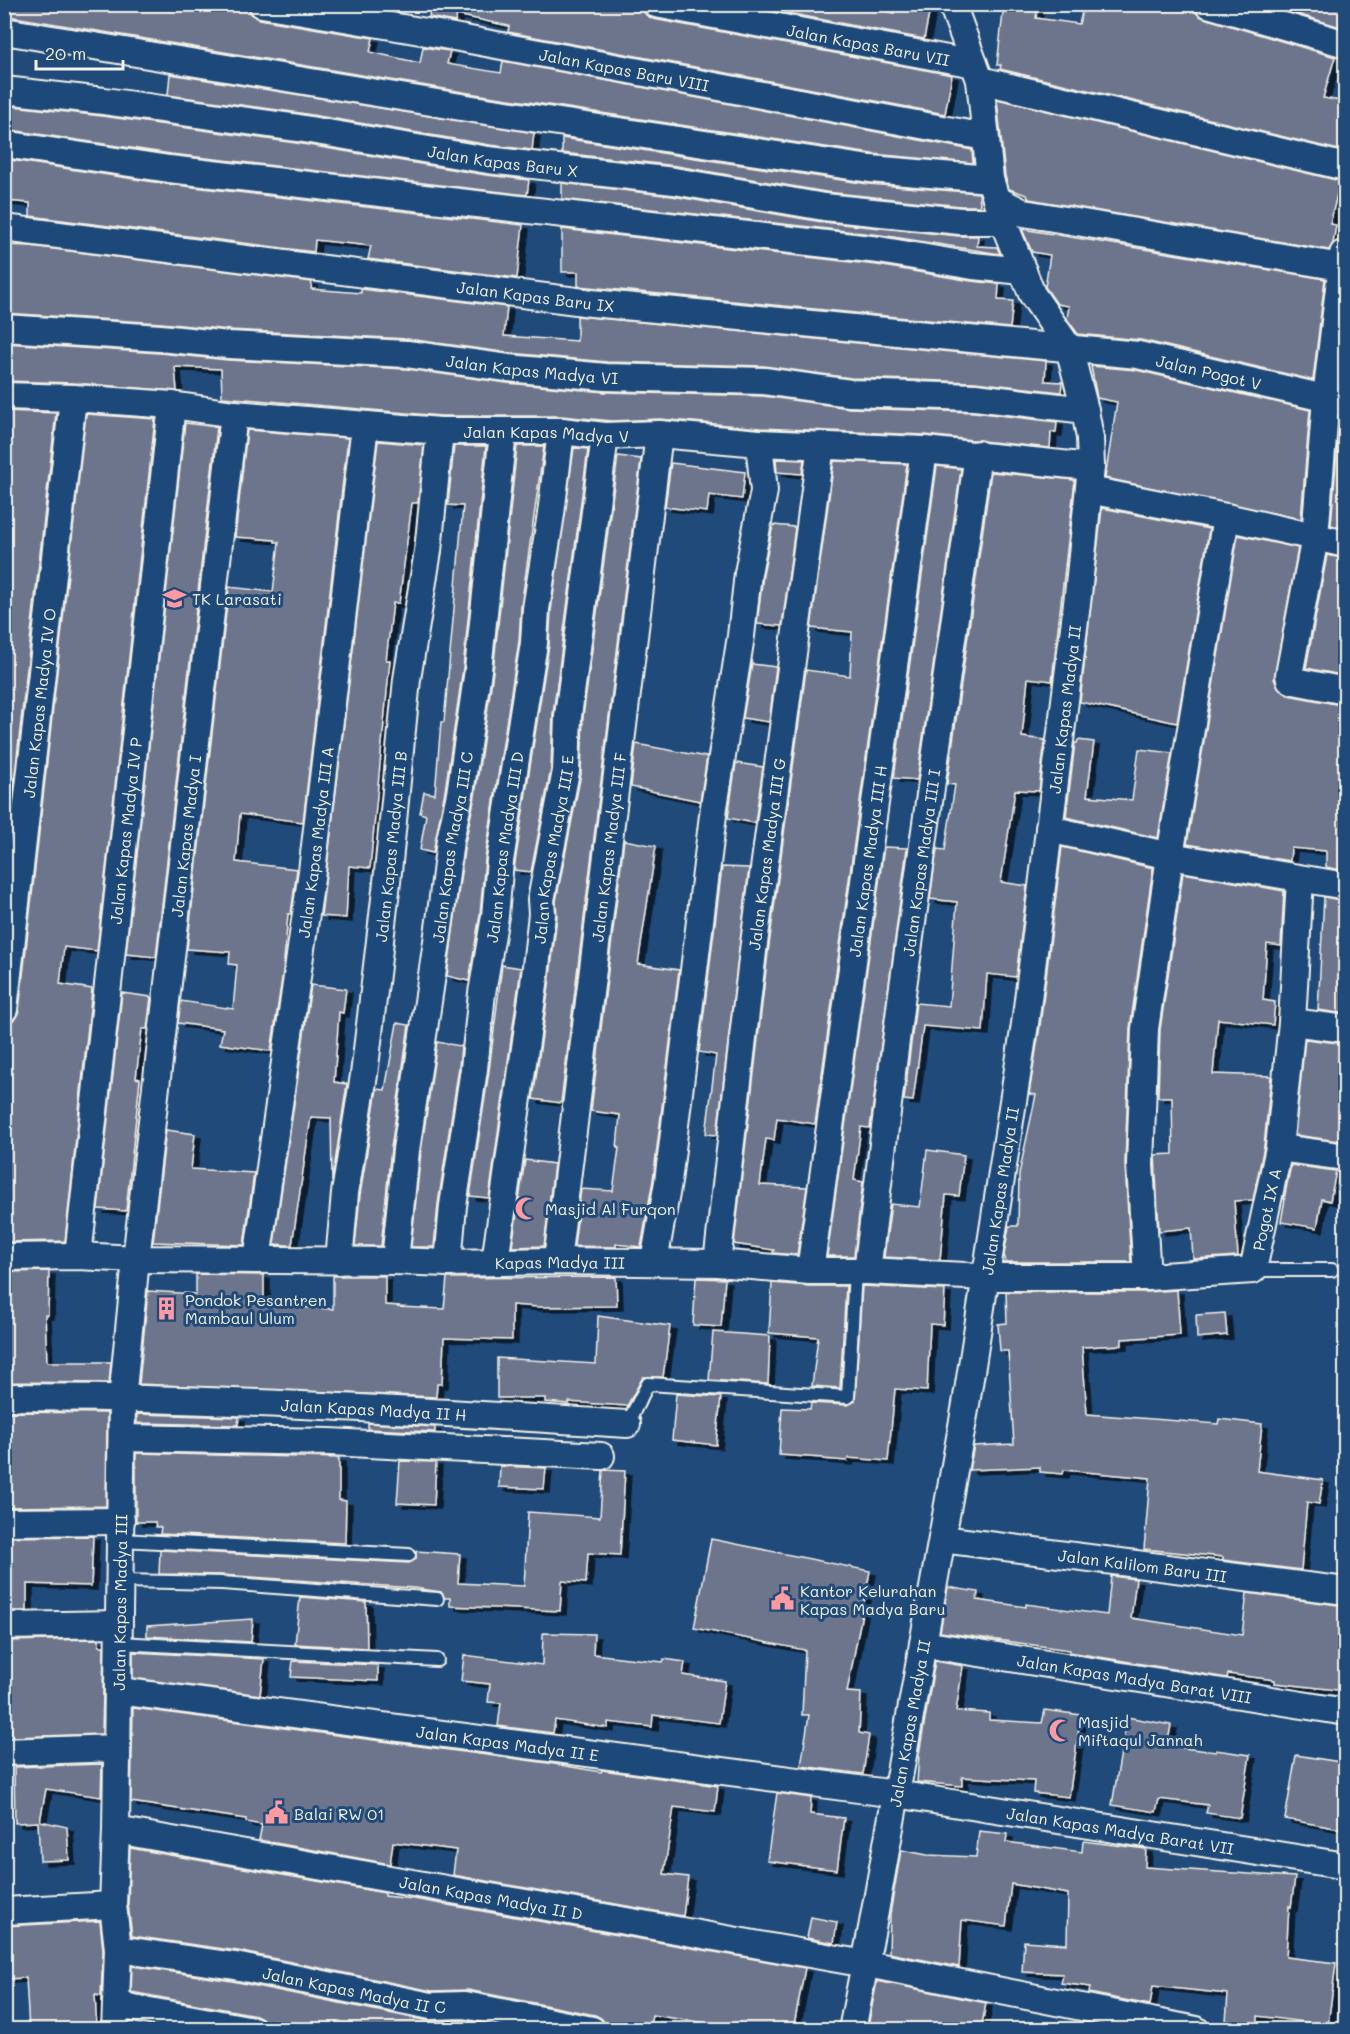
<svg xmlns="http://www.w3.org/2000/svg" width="1350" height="2034" viewBox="0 0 1350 2034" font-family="Mali,sans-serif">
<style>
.building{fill:#6d758d;stroke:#f4f1e8;stroke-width:1.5;filter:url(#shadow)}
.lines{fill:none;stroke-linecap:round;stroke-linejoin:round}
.lane-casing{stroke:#f4f1e8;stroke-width:16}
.street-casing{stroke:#f4f1e8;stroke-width:30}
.lane{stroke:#1f4a7a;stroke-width:12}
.street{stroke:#1f4a7a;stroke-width:26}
.labels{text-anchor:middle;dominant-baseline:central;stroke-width:6;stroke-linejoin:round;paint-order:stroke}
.street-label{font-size:16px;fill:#f4f1e8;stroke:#1f4a7a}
.poi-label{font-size:16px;fill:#f4f1e8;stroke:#1f4a7a;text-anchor:start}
</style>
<defs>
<filter id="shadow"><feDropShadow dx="6" dy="4" stdDeviation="0" flood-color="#0009"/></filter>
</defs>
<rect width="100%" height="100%" fill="#1f4a7a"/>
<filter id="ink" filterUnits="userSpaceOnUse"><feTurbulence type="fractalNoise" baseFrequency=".0167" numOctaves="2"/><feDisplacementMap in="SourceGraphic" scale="12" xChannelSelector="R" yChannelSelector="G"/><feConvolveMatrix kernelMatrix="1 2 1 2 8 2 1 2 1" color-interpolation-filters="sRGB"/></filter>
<g filter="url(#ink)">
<g class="building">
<polygon points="10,4 247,4 252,15 259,19 373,38 370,52 420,63 423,47 435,49 450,51 447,64 501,73 503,61 972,150 973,163 872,154 475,94 8,16"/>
<polygon points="431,4 641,4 646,15 653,19 952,75 945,114 508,32 509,26 457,15 455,22 429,17"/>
<polygon points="740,4 854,4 894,13 896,4 931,4 924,39"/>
<polygon points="1004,4 1038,4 1036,18 1079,24 1084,4 1193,4 1197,14 1204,18 1335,57 1323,98 1346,102 1346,131 1343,151 1000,69 1001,65 997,65"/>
<polygon points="1264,4 1346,4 1346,22 1344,28"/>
<polygon points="170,74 534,133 532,150 490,145 300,113 168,95"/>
<polygon points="997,99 1340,181 1330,224 1336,225 1333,243 1329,250 1029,199 1027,195 1009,189 1005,176"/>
<polygon points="4,105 102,116 296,143 486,175 529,180 527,195 171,154 4,129"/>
<polygon points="562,138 868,184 979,193 980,206 961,206 826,192 677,166 562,153"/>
<polygon points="4,159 167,184 523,225 517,278 368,259 371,246 315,240 314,252 30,216 30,203 4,201"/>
<polygon points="562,183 672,196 822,222 959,236 978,236 977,246 997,247 1000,254 881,235 562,199"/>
<polygon points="562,229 877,265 971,281 999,284 998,300 1013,301 1010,328 578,286 578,272 562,272"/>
<polygon points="1022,229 1325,279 1313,380 1141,340 1078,334 1067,319 1069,306 1057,304 1045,287 1050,255 1032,252"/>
<polygon points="4,245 30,246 312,282 311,289 361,293 361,289 507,307 504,336 577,341 577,316 1046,361 1045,381 1062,382 1061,392 975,382 851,378 764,366 607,362 510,353 408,339 230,330 161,323 4,313"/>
<polygon points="4,343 159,353 228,360 406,369 507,383 605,392 763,396 849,408 974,412 1057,422 1056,432 1051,432 1050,448 925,435 760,428 660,419 612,421 561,416 441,416 222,397 221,369 175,367 177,391 74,383 4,381"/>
<polygon points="1091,366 1136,370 1310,410 1301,519 1105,478 1117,402 1097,398"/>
<polygon points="4,411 56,413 4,871"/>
<polygon points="86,414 155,419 97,951 64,947 60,984 92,989 65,1241 4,1242 4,1054 8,1029 10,1029 11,1022 16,1017 19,1011"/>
<polygon points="1340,417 1346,418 1346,529 1331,525"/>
<polygon points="185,423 217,427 156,957 126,954"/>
<polygon points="247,430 348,438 303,822 240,814 236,862 297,869 291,914 288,914 283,972 271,1051 220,1044 223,1029 178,1023 181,1001 233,1009 237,965 229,964 230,952 187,949 229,587 273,592 279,542 275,542 275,540 235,537"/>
<polygon points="378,441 424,445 418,503 412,503 399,603 393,603 386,660 390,660 370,868 349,866 346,918 321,916"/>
<polygon points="454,446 486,446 463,668 445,791 433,853 420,850 426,815 420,813 424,792 435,794 441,722 444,722 463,506 448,505"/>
<polygon points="517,446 544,446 521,607 519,641 485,859 480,914 469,981 447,976 465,843 475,796 493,672"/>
<polygon points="574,448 588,449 553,714 551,769 531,872 514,870 515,863 549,645 551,611"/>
<polygon points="618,456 641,459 561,1103 533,1099 549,986 557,916 556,901 581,774 583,717"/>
<polygon points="776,459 804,460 802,474 777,472"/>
<polygon points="834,461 907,464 815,1124 777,1118 774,1140 766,1139 760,1185 807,1187 797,1255 773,1253 774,1250 734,1244 768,953 806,670 850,676 852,632 811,628"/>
<polygon points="671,463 745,472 742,499 709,495 707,512 665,507"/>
<polygon points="937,466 961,469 917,780 894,778"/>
<polygon points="991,472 1075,480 1052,681 1028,678 1022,737 1045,740 1039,791 1015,790 1001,882 1027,886 1016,977 987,974 983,1031 923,1026 913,1101 904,1100 916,1003 949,1006 957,902 930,899 937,849 945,850 955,785 947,784"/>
<polygon points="1102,508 1209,529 1177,723 1080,702"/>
<polygon points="773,525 795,527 782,626 757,624 763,575"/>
<polygon points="1238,535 1298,548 1274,679 1279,689 1288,695 1346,706 1346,871 1326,867 1326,851 1291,848 1290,861 1187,844"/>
<polygon points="1327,555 1346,559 1346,676 1306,668"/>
<polygon points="752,664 776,667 769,722 743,718"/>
<polygon points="1078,740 1094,742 1087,796 1132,800 1139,749 1172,753 1158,838 1066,817 1075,743 1077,743"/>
<polygon points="636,744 707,757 700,801 631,787"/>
<polygon points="736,763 763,767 755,823 728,818"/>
<polygon points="624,840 656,846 638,964 679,970 653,1180 641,1247 616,1244 616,1247 574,1246 581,1189 613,1191 619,1148 617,1148 620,1115 591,1111"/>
<polygon points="884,847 907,848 870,1128 861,1127 854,1180 863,1182 854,1256 827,1256"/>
<polygon points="1062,847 1153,868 1130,1028 1125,1165 1131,1262 1006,1262 1004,1255 1009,1226 1018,1226 1019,1174 1036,1095 1029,1094 1040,1026"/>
<polygon points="722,867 749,868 717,1135 706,1134 716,1055 699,1052"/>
<polygon points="1183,873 1284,891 1281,946 1267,944 1263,1000 1275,1002 1273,1025 1218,1019 1213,1074 1271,1076 1264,1146 1253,1200 1234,1201 1238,1256 1193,1259 1191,1228 1159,1231 1155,1155 1173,1154 1172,1097 1158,1097 1160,1030"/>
<polygon points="1324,897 1346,901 1346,1014 1318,1010"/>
<polygon points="502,965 521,968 489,1198 470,1196 489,1071"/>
<polygon points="311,985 346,989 343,1013 339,1012 334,1082 347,1084 332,1182 331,1118 311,1117 292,1245 286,1245 274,1244"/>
<polygon points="122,993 151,997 147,1029 142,1029 136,1078 140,1079 126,1211 98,1209"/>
<polygon points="397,1023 409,1025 391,1148 381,1246 355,1246 360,1195 377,1089 385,1090"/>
<polygon points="1305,1039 1346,1044 1346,1075 1340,1125 1346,1125 1346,1142 1295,1135"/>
<polygon points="437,1042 461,1046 459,1067 438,1204 434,1247 411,1247 421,1152"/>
<polygon points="166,1130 195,1134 191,1169 254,1173 244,1245 153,1242"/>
<polygon points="927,1150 964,1155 959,1196 946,1195 940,1260 884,1257 891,1204 920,1207"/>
<polygon points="525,1160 554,1164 544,1246 512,1247"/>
<polygon points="1291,1165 1336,1171 1330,1201 1322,1199 1317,1228 1281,1222 1285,1199 1284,1199"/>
<polygon points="49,1271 48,1315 45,1315 47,1362 111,1362 109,1383 4,1382 7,1272"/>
<polygon points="196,1274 264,1275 264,1302 276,1303 276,1306 333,1309 333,1276 385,1276 385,1305 399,1306 398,1307 444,1309 447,1278 616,1277 617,1306 539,1307 512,1305 512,1340 444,1338 442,1384 437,1384 436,1397 139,1384 148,1291 196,1294"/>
<polygon points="696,1278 725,1279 721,1327 693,1325"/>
<polygon points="772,1283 809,1286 846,1286 840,1388 812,1386 818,1337 769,1333"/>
<polygon points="862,1286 945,1290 943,1325 930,1324 927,1391 895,1389 888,1461 848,1458 847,1461 823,1459 823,1458 779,1455 782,1408 810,1409 811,1403 847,1405 855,1401"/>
<polygon points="1177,1290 1180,1335 1122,1339 1122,1345 1082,1347 1087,1414 1218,1424 1219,1419 1262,1424 1257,1471 1323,1480 1319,1504 1307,1502 1301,1570 1223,1560 1223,1557 1144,1549 1150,1478 1064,1470 1063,1474 1040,1472 1040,1467 969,1470 974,1446 1014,1444 1008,1351 1000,1351 998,1324 1007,1323 1006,1292 1147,1292"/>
<polygon points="1225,1313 1227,1335 1197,1338 1196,1315"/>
<polygon points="598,1316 670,1326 663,1377 643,1377 627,1406 569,1402 569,1404 545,1402 545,1398 497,1398 497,1358 596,1364"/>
<polygon points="713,1332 770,1336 768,1384 709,1380"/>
<polygon points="676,1394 721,1397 716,1445 672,1440"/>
<polygon points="4,1412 107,1413 106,1506 4,1507"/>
<polygon points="137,1414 239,1417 238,1425 137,1423"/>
<polygon points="368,1423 435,1427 435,1432 368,1429"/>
<polygon points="136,1453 339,1458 339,1500 346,1501 345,1543 160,1534 161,1527 156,1527 155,1522 136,1522"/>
<polygon points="400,1461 436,1462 434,1505 397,1503"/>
<polygon points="500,1466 546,1468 544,1489 499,1487"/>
<polygon points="603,1470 625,1471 620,1555 588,1553 586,1583 562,1581 560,1611 450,1606 450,1598 445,1598 441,1592 414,1588 222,1575 159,1574 160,1550 409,1563 416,1559 416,1551 460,1554 458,1583 524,1586 528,1512 600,1517"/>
<polygon points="93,1536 91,1586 27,1584 27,1611 4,1611 4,1537"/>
<polygon points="711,1539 870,1571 847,1692 861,1693 859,1733 869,1735 863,1774 801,1766 809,1715 802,1715 805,1650 694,1628"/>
<polygon points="1111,1576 1136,1579 1131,1618 1242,1635 1247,1593 1346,1606 1346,1691 1275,1683 1275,1680 1228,1674 1227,1678 1069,1652 1070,1650 940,1632 948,1587 978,1592 977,1600 1026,1607 1026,1604 1107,1615"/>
<polygon points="300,1597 366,1602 367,1648 295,1644"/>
<polygon points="253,1619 251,1642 147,1636 147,1626"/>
<polygon points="543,1633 594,1634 593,1654 663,1662 664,1659 685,1662 683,1675 725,1681 719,1723 653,1715 652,1727 608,1722 608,1728 555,1720 553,1733 498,1726 501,1703 488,1702 490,1684 461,1681 464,1655 542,1665"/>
<polygon points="99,1639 99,1646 104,1646 102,1734 12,1737 11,1725 4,1725 4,1641"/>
<polygon points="133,1652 264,1659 260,1695 133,1678"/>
<polygon points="293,1661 378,1665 378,1681 291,1677"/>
<polygon points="935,1661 963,1666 956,1711 989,1713 989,1720 1042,1723 1045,1710 1081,1715 1069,1797 1033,1793 1034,1781 962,1777 962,1786 917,1782 919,1754"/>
<polygon points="133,1708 548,1763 601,1772 602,1770 718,1786 715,1812 674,1807 664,1874 688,1877 683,1916 453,1875 456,1850 393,1842 390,1864 259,1840 262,1825 246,1822 246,1819 131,1802"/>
<polygon points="1127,1717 1171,1725 1167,1746 1216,1752 1216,1750 1250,1755 1240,1818 1206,1813 1208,1805 1159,1799 1156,1812 1112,1805"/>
<polygon points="1296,1755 1346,1763 1346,1830 1285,1819"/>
<polygon points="102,1764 101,1797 46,1789 40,1821 67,1827 69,1860 40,1861 38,1822 15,1823 14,1767"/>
<polygon points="777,1793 811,1798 810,1814 844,1818 837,1870 767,1861"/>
<polygon points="979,1831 1007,1834 1006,1842 1082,1852 1083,1841 1146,1849 1145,1867 1295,1877 1291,1907 1289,1906 1286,1957 1336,1963 1328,2025 1258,2016 1258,2024 1226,2021 1228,1994 1153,1986 1150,2005 1089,1993 1090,1987 1061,1983 1063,1974 1022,1972 1024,1941 1067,1944 1068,1894 1011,1884 1006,1926 962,1920 959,1967 889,1953 890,1914 901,1850 927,1855 976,1857"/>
<polygon points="130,1848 385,1893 385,1896 414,1899 805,1968 793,2030 704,2030 705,2023 652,2015 649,2030 619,2030 619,2027 606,2024 601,2018 595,2015 468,1990 432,1991 238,1951 132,1936 128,1904"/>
<polygon points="811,1917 837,1922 834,1943 807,1938"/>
<polygon points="100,1921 103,1950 101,1996 95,1995 97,2030 29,2030 26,1978 4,1979 4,1926"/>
<polygon points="132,1966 232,1981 428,2021 464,2020 483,2024 482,2030 311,2030 274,2020 273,2024 266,2023 262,2018 256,2015 131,1992"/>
<polygon points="877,1981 986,2003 981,2030 884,2030 868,2026"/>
</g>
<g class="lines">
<defs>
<g id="lane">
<polyline points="1253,1270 1332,1270"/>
<polyline points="627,1424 648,1384 848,1397 855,1271"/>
<polyline points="121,1540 409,1555"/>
<polyline points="120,1581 222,1583 437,1599"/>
<polyline points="119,1643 437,1660"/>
</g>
<g id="street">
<path id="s1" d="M262,4l176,30 547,103"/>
<path id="s2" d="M656,4l318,60"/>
<polyline points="1208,4 1346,44"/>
<polyline points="4,31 473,109 870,169 990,179"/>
<polyline points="980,80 1346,167"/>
<path id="s3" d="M4,90l100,11 194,27 190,32 186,21 150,26 136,14h43"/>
<polyline points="4,144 169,169 879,250 973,266 1023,271"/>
<polyline points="998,200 1024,213 1341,267"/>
<path id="s4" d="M4,228l588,75 546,52 208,48"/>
<polyline points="1346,255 1343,254 1326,398 1315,537 1289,675 1290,679 1294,681 1346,691"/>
<path id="s5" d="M4,328l156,10 69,7 178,9 101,14 98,9 158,4 86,12 125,4 110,13"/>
<path id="s6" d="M4,396l69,2 99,7 62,9 206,17h121l44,5 54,-2 100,9 165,7 167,17"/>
<polyline points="1089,490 1226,517 1170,856 1145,1029 1140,1165 1147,1277"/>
<polyline points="1226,517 1346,544"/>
<polyline points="1049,829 1170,856 1346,886"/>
<path id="s7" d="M4,1009l69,-611"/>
<polyline points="1292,1022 1346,1029"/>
<polyline points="1279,1148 1346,1157"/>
<path id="s8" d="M78,1256l94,-851"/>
<path id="s9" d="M4,1257l74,-1 58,3 259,2 53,2 109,-2 160,2 93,8h57l118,6h162l106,-7 26,-122 13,-126 8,-143"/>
<path id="s10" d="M257,1260l55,-389 53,-446"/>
<path id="s11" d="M339,1261l6,-68 19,-118 23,-193 20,-203 21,-128 12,-120"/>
<path id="s12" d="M395,1261l11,-111 34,-229 10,-81 10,-46 18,-124 25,-238"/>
<path id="s13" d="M557,1261l102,-827"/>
<path id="s14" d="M495,1262l39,-278 8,-70 -1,-14 25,-129 2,-55 37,-280"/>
<polyline points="654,1262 668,1182 714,807 741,636 748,573 764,491 759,443"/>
<path id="s15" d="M448,1263l5,-57 21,-137 8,-76 13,-77 5,-55 34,-218 2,-34 15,-95 10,-83"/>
<path id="s16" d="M717,1263l36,-312 68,-506"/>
<path id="s17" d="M810,1271l114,-821"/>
<path id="s18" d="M867,1271l34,-270 77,-547"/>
<path id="s19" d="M4,1397c208,0 416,14 623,27"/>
<polyline points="122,1438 330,1442 601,1456"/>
<polyline points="4,1522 121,1521"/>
<path id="s20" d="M942,1539l404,52"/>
<polyline points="4,1626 119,1624"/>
<path id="s21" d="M923,1644l423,68"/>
<path id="s22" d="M119,1691l777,103 450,72"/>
<polyline points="4,1752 117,1748"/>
<path id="s23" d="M116,1830l761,136 319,64"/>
<polyline points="4,1911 113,1905"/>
<path id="s24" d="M118,1949l117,17 196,40 34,-1 127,25"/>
<polyline points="117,2005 253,2030"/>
<path id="s25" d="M115,2030l3,-81 -5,-44 3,-75 6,-430 14,-141 98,-845"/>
<path id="s26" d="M852,2030l20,-102 94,-524 59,-380 53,-429 13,-128 -1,-29 -5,-28 -16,-62 -37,-54 -29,-73 -13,-42 -10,-99 -28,-76"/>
</g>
</defs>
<use href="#lane" class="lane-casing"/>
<use href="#street" class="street-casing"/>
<use href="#lane" class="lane"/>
<use href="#street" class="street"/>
</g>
</g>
<defs>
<symbol id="school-bare" viewBox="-9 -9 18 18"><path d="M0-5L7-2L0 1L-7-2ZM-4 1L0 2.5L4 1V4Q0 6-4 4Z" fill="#ff9aa2" stroke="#1f4a7a" stroke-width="2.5" paint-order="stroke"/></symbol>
<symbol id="mosque-bare" viewBox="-9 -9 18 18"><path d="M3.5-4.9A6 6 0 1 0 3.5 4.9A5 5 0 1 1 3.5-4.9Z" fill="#ff9aa2" stroke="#1f4a7a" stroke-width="2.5" paint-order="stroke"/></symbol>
<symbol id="building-bare" viewBox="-9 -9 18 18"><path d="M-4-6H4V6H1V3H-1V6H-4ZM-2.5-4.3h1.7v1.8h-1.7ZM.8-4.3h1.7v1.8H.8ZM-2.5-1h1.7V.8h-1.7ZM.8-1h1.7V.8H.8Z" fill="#ff9aa2" stroke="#1f4a7a" stroke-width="2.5" paint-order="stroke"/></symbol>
<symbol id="civic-bare" viewBox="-9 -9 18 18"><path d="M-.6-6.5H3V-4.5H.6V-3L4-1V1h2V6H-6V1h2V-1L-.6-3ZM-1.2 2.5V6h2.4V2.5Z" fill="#ff9aa2" stroke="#1f4a7a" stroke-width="2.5" paint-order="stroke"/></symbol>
</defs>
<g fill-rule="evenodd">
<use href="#school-bare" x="158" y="582" width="33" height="33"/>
<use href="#mosque-bare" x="510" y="1192" width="33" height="33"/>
<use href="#building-bare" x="150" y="1292" width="33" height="33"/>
<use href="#civic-bare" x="766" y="1582" width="33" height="33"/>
<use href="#mosque-bare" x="1044" y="1714" width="33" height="33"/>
<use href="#civic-bare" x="260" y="1796" width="33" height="33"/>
</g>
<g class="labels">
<g class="street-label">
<text stroke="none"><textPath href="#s2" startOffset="216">Jalan Kapas Baru VII</textPath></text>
<text stroke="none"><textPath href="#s1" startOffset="368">Jalan Kapas Baru VIII</textPath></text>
<text stroke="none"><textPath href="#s3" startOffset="504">Jalan Kapas Baru X</textPath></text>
<text stroke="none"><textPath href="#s4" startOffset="536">Jalan Kapas Baru IX</textPath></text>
<text stroke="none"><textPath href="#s5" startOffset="530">Jalan Kapas Madya VI</textPath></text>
<text stroke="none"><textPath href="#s4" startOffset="1214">Jalan Pogot V</textPath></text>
<text stroke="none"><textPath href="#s6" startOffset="544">Jalan Kapas Madya V</textPath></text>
<text stroke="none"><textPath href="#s7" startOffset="308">Jalan Kapas Madya IV O</textPath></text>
<text stroke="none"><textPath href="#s26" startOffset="1338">Jalan Kapas Madya II</textPath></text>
<text stroke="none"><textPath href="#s8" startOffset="428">Jalan Kapas Madya IV P</textPath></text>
<text stroke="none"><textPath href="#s25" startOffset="1198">Jalan Kapas Madya I</textPath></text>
<text stroke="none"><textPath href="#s10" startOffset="422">Jalan Kapas Madya III A</textPath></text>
<text stroke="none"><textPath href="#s11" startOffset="418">Jalan Kapas Madya III B</textPath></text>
<text stroke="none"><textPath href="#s12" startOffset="418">Jalan Kapas Madya III C</textPath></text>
<text stroke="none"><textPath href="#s15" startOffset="420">Jalan Kapas Madya III D</textPath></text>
<text stroke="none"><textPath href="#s13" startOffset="417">Jalan Kapas Madya III F</textPath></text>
<text stroke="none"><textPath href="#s14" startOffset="417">Jalan Kapas Madya III E</textPath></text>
<text stroke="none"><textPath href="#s16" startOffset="412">Jalan Kapas Madya III G</textPath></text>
<text stroke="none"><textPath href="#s17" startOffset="414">Jalan Kapas Madya III H</textPath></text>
<text stroke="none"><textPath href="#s18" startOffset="412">Jalan Kapas Madya III I</textPath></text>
<text stroke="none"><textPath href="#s26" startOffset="852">Jalan Kapas Madya II</textPath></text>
<text stroke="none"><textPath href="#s9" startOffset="1312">Pogot IX A</textPath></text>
<text stroke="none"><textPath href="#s9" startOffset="556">Kapas Madya III</textPath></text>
<text stroke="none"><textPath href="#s19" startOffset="370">Jalan Kapas Madya II H</textPath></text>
<text stroke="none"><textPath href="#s20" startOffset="202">Jalan Kalilom Baru III</textPath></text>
<text stroke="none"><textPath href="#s25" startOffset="428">Jalan Kapas Madya III</textPath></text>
<text stroke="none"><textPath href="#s21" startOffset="214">Jalan Kapas Madya Barat VIII</textPath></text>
<text stroke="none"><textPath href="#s26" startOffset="312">Jalan Kapas Madya II</textPath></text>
<text stroke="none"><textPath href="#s22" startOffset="392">Jalan Kapas Madya II E</textPath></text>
<text stroke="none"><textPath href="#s22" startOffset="1011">Jalan Kapas Madya Barat VII</textPath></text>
<text stroke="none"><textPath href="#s23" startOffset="381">Jalan Kapas Madya II D</textPath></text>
<text stroke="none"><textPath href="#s24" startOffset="240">Jalan Kapas Madya II C</textPath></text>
</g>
<g class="poi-label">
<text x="192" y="598">TK Larasati</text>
<text x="545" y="1208">Masjid Al Furqon</text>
<text x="185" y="1299">Pondok Pesantren<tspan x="185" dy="18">Mambaul Ulum</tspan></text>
<text x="800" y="1590">Kantor Kelurahan<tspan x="800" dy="18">Kapas Madya Baru</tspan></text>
<text x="1078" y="1721">Masjid<tspan x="1078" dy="18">Miftaqul Jannah</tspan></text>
<text x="294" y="1813">Balai RW 01</text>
</g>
</g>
<rect width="1350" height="2034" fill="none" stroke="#1f4a7a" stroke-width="24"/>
<rect x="12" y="12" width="1326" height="2010" fill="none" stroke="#f4f1e8" stroke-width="2" filter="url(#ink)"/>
<path d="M36 60v9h87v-9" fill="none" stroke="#f4f1e8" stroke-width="3"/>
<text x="45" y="60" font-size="18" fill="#f4f1e8" stroke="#1f4a7a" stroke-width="4.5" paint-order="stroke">20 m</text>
</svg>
